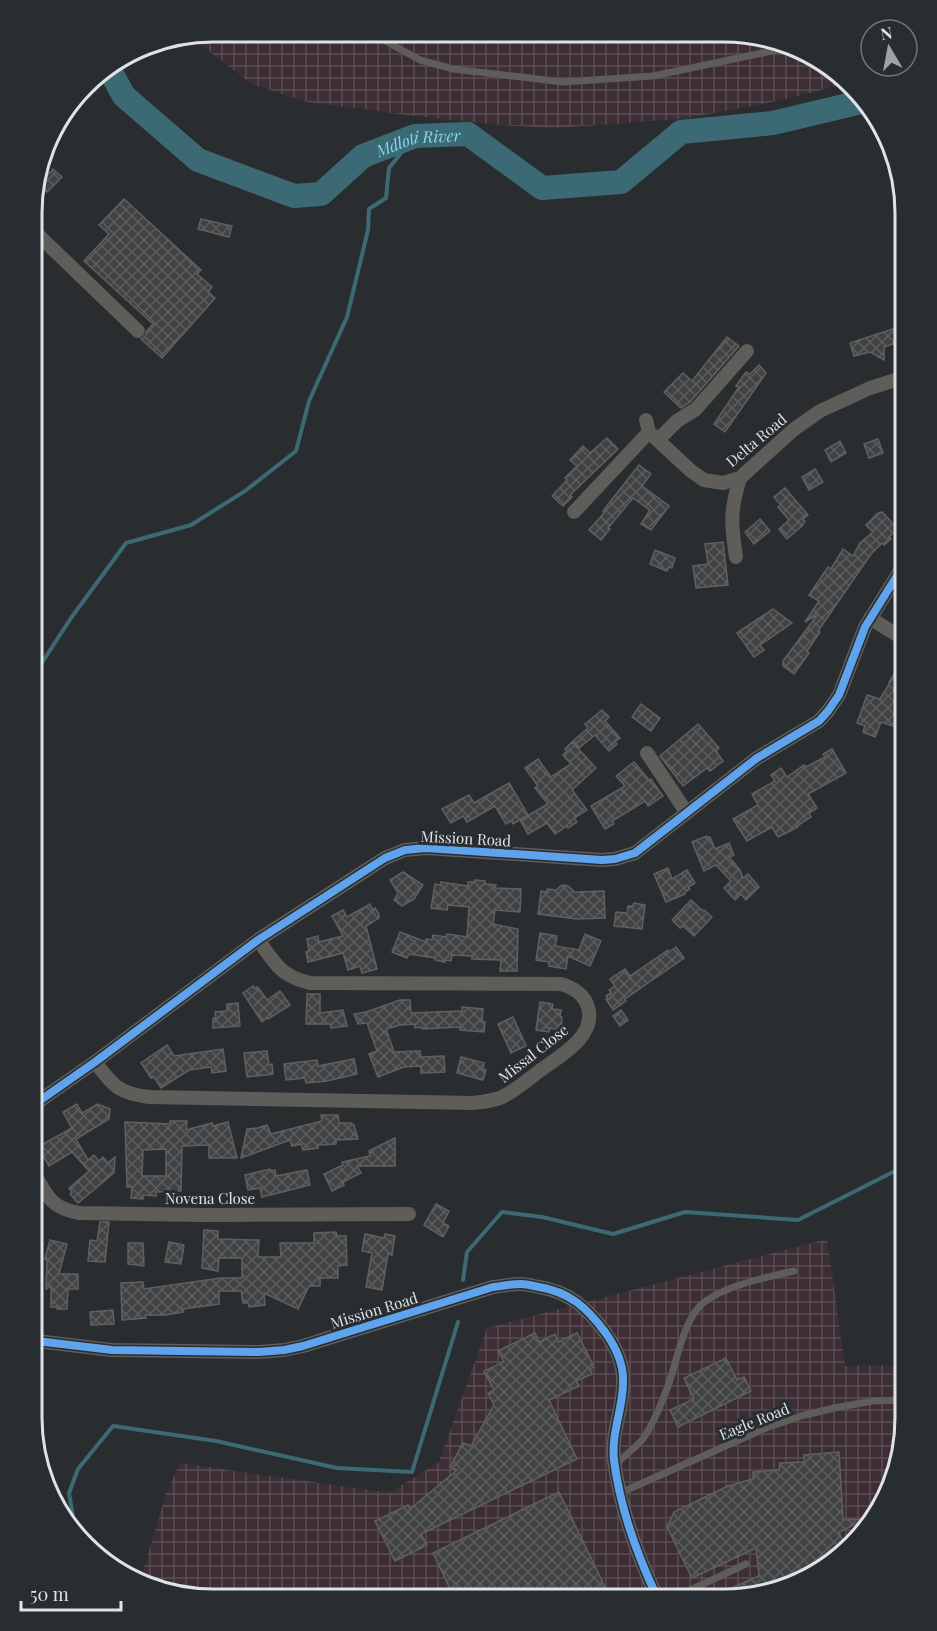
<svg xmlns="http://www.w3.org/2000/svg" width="937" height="1631" viewBox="0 0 937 1631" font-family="'Playfair Display',serif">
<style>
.industrial{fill:url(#industrial-grid)}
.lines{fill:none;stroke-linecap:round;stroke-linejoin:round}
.stream{stroke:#3c6a74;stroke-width:4}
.river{stroke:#3c6a74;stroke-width:24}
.building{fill:url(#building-cross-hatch);stroke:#606060;stroke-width:1.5;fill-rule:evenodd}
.service{stroke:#5e5d59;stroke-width:7}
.minor{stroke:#5e5d59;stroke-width:14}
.cycleway-casing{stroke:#282d31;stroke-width:11}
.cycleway{stroke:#60a3ed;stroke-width:8}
.labels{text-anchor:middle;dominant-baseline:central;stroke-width:6;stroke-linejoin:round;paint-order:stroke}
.street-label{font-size:15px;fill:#e0e3e6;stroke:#282d31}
.water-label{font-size:16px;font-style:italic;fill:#84daec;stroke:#282d31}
.rim{fill:none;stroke:#e0e3e6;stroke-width:3}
</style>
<defs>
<pattern id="industrial-grid" width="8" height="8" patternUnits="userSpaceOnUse" patternTransform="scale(1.5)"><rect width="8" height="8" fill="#3d2e35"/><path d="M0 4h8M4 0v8" fill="none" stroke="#594c52"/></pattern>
<pattern id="building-cross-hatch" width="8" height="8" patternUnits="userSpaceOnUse" patternTransform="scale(1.5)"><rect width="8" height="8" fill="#414244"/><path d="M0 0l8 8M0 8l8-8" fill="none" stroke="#5c5d5f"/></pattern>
</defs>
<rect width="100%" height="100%" fill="#2a2d2f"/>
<g class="industrial">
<polygon points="213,32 759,35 844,76 847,82 815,92 772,102 683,119 556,128 501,125 422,117 307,102 252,84 197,42 192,36"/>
<polygon points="827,1239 845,1366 905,1365 905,1431 896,1477 868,1528 834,1562 783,1590 724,1599 189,1598 141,1578 166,1494 180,1463 389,1493 439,1462 487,1328"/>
</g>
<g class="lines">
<g class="stream">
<polyline points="32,678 71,618 126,543 191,525 245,491 296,451 309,401 347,317 368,230 369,209 386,198 389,168 415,136"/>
<polyline points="463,1280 467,1252 502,1212 542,1217 613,1234 685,1212 798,1220 901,1168 905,1164"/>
<polyline points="76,1534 69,1493 78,1469 113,1426 216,1441 337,1468 412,1472 458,1322"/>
</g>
<path class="river" id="s1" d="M108,67l16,29 74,64 96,36 27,-2 42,-38 52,-20 53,-2 74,54 79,-6 60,-50 92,-9 88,-21"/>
</g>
<g class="building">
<polygon points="53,169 62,177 47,192 39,185"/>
<polygon points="124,199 201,270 197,274 212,287 208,292 215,298 162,358 141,339 145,337 147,331 153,324 84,261 109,234 99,225"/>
<polygon points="201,219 232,226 229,237 198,229"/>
<polygon points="905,325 905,340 884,347 884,360 870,352 854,356 850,343"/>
<polygon points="727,337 739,346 690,402 681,408 664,392 683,373 692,381"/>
<polygon points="759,365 766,373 725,432 714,424 739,387 736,386 746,372 750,374"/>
<polygon points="607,438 618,449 570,495 572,497 563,506 552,496 567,480 565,478 577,466 570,460 583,446 590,453"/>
<polygon points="878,439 883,453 869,458 864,444"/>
<polygon points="840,441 846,453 831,462 825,450"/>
<polygon points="639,465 651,474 642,486 669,506 651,530 641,524 650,510 633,498 608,528 610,529 601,540 589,530 604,513 603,511"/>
<polygon points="815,469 823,482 809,490 802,477"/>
<polygon points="785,488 808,515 803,519 805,522 802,524 803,525 787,539 779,529 789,520 778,507 781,505 774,497"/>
<polygon points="882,512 898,529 889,537 891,539 884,545 882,543 871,554 818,631 820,632 807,651 809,653 794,674 783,666 783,661 818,614 805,622 819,601 809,595 828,567 831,569 843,549 853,556 860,543 873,532 866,525 877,514"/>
<polygon points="760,519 770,531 754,544 745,532"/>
<polygon points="723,542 728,585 696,588 693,566 708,564 705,544"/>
<polygon points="655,550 675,558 672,568 669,567 667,571 650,564"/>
<polygon points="773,609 792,623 760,645 764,650 754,657 737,633"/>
<polygon points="905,658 905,730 881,722 875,737 863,732 865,726 857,723 867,695 880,699 890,683 889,682"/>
<polygon points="641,704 660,718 651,731 632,717"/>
<polygon points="602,710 609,717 605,721 620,738 615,742 617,744 609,751 595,735 579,748 573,741 588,728 585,724"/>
<polygon points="698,724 719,748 716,751 723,761 710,771 707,768 683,786 660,756"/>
<polygon points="572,742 596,768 572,790 587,810 574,818 577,822 568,828 567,826 555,834 547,823 528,834 520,820 548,804 535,788 538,786 525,768 538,759 551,777 571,764 563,755 567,751 565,749"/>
<polygon points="832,749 846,773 808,794 817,808 809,813 811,817 797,826 798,827 778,837 772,827 747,841 733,819 758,805 752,794 775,781 771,775 781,768 787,777 804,765 806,767 825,757 823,754"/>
<polygon points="634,762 650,781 651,779 663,796 648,806 645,801 612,821 614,824 605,829 591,806 625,786 616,776"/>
<polygon points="509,783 528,815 513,824 512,821 506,824 495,806 467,822 463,816 451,823 442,809 469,795 474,803"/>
<polygon points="707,836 708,838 710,837 715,849 729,843 734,855 729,857 740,870 743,878 748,874 759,887 746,900 741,894 735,900 724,888 731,881 716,865 704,871 692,842"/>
<polygon points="668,868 672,879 687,870 695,883 688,887 690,889 684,893 685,894 666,902 654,874"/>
<polygon points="403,872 423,885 414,899 402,906 394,900 398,893 390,880"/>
<polygon points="475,880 485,881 485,884 496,885 495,888 521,889 520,912 495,910 493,924 518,929 517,971 500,971 501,960 472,959 472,956 452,955 451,961 445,960 445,962 435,960 435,958 409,954 407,958 392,952 400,932 426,942 426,939 432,940 433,935 446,937 447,934 467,937 469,907 448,905 447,910 431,908 435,884 441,885 441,882 468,886 468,882 474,882"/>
<polygon points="562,885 568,886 575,892 604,891 605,918 577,919 538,914 541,891 547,892 547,889 556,890"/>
<polygon points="691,900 703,911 704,910 712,917 694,936 683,926 680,928 672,920"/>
<polygon points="634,903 645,905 642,929 614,926 616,912 627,913 628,906 633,906"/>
<polygon points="370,904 373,910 375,908 379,914 379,918 366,926 377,969 362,973 360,966 348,970 343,953 308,962 306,952 309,951 307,939 318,936 319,942 343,936 332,916 343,910 347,917"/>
<polygon points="540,933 557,936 555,946 579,950 585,934 601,941 590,966 568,956 566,969 549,966 549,962 536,960"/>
<polygon points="676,947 684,958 625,999 626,1001 613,1010 606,999 608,998 606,996 611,993 609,990 615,986 610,979 625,969 630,976 668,950 669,952"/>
<polygon points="253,986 255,989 257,987 259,989 267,1000 280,991 290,1005 268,1019 267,1018 262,1022 243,993"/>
<polygon points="307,994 320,994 320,1013 343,1010 347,1026 331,1028 330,1024 306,1024"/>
<polygon points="400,1000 410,1000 411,1013 462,1011 462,1007 483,1009 482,1022 485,1022 484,1032 460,1030 460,1027 422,1029 422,1027 415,1028 415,1024 400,1025 386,1029 394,1052 420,1051 421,1057 444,1056 445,1072 421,1073 421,1066 404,1067 378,1077 369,1054 377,1051 367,1023 358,1024 354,1014 366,1012"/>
<polygon points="540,1002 553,1004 552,1009 561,1010 560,1017 562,1017 561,1030 550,1028 549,1032 536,1030"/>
<polygon points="238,1003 240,1026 213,1028 213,1018 216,1018 215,1012 227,1011 227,1004"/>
<polygon points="621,1010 628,1020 620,1026 613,1016"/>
<polygon points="513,1017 526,1046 511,1053 498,1024"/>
<polygon points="167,1045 174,1056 223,1049 226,1071 212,1073 211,1067 189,1070 161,1088 154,1077 151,1078 141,1063"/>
<polygon points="267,1051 269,1065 272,1064 273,1074 247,1077 244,1053"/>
<polygon points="461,1057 484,1063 483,1069 486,1070 483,1080 457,1073"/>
<polygon points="354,1059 357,1074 327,1081 306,1083 305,1078 286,1080 284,1064 317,1060 318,1066"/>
<polygon points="77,1104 82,1113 98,1104 110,1109 109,1119 76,1139 88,1160 94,1155 99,1161 103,1157 108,1163 115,1157 114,1173 78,1203 70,1194 72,1192 69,1188 89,1171 72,1152 49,1166 38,1147 72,1128 63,1112"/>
<polygon points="321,1115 338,1115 339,1123 351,1123 354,1125 358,1139 336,1140 336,1144 318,1145 318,1148 303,1150 301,1144 292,1146 290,1140 241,1158 247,1129 258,1128 267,1125 271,1134 322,1121"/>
<path d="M170,1121h17l-1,9 26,-7 1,3 15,-4 9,36h-28v-13l-27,1 -1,45 -25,1v4l-13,-1v4l-12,-1 1,-11h-5l-2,-65 45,2zM166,1149v27h-24l1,-26z"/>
<polygon points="395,1138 395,1166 357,1166 361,1173 343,1182 344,1185 332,1191 324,1174 343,1165 342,1162 370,1156 369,1151"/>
<polygon points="270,1169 271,1171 275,1170 276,1176 307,1170 310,1185 262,1197 260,1188 248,1190 245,1175"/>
<polygon points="436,1204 449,1211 443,1223 449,1226 443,1237 424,1225"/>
<polygon points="100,1222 109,1222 105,1262 88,1261 90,1240 97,1241"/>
<polygon points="204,1230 218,1231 218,1239 259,1240 258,1257 281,1257 280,1243 314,1243 314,1233 336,1232 337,1236 346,1236 347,1265 338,1266 338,1278 320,1278 320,1286 309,1286 298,1309 264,1293 265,1305 249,1307 248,1303 243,1303 241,1291 219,1291 219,1304 183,1309 183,1312 165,1315 145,1315 146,1318 122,1320 121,1283 143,1282 144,1289 221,1278 242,1278 242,1276 243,1276 242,1275 242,1258 219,1258 218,1271 202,1268"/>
<polygon points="365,1234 384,1238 385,1234 395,1236 392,1255 388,1254 382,1290 366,1287 372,1253 362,1251"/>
<polygon points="50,1240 67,1244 59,1274 78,1274 78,1289 68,1289 67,1309 57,1309 57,1307 51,1307 51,1286 46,1289 47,1260 45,1259"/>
<polygon points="169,1242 184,1245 181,1264 165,1262"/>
<polygon points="128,1243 143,1243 144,1266 128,1264"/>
<polygon points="113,1310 114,1324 91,1325 90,1312"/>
<polygon points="535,1333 539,1342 555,1334 558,1342 577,1333 594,1367 590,1369 592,1374 576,1381 579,1386 549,1400 577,1459 421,1534 427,1545 395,1561 375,1521 408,1505 410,1509 457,1470 450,1467 463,1443 471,1446 494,1405 488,1393 494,1390 484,1371 504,1362 498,1351"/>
<polygon points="726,1358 737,1380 744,1377 751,1391 678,1427 670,1410 694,1399 684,1378"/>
<polygon points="839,1452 843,1520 866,1519 839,1532 847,1550 834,1562 783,1590 724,1599 706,1599 759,1576 756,1548 692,1578 667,1527 674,1512 728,1486 753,1479 753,1472 779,1470 780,1463 804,1462 804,1455"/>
<polygon points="559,1492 611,1599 455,1599 433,1553"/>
</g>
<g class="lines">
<g class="service">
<polyline points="369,32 420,60 453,69 563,82 653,76 786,48"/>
<path d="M615,1465c9,-9 19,-16 27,-25 9,-11 21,-40 26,-54 9,-24 15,-66 35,-83 21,-17 64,-26 91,-32"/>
<polyline points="891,1486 899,1462"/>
<polyline points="620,1493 766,1428 801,1416 834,1408 873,1401 905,1400"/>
<polyline points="671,1599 746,1564"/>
</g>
<g class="minor">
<polyline points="33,230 138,331"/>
<polyline points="646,420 649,432 691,471 704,480 723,483 740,478 793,430 820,411 870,388 905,377"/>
<polyline points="658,440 677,421 696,409 747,351"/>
<polyline points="574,512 649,432"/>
<path d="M736,557c-5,-33 -6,-46 4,-79"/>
<polyline points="870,618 905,640"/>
<polyline points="647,753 687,813"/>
<path d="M95,1062c18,23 22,31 54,35l324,6c9,-1 18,-2 27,-5 14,-6 26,-17 38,-26 20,-15 59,-35 50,-65 -4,-13 -14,-19 -27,-23l-251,-1c-30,-7 -34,-19 -52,-43"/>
<polyline points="32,1106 95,1062 258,940 385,858 405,850 426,848 602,860 615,859 635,853 757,758 819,721 828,711 839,695 865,627 905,563"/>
<path d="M32,1170c14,23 17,38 47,43l124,2 206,-1"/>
<path d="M32,1342h13l67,8 147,2 25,-2 19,-4 190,-59c9,-1 19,-3 28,-3 6,0 12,2 18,3 31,5 48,21 66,45 10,14 19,33 18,51 0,26 -12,50 -9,77 6,49 23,95 44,139"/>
</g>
<defs>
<g id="cycleway">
<polyline points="32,1106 95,1062 258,940 385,858 405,850 426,848 602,860 615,859 635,853 757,758 819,721 828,711 839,695 865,627 905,563"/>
<path d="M32,1342h13l67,8 147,2 25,-2 19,-4 190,-59c9,-1 19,-3 28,-3 6,0 12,2 18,3 31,5 48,21 66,45 10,14 19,33 18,51 0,26 -12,50 -9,77 6,49 23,95 44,139"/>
</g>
</defs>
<use href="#cycleway" class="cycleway-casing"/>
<use href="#cycleway" class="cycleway"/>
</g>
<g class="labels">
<g class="street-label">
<text transform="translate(756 440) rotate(-40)">Delta Road</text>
<text transform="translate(466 838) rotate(3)">Mission Road</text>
<text transform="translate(533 1053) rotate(-38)">Missal Close</text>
<text x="210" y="1198">Novena Close</text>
<text transform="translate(374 1310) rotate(-17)">Mission Road</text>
<text transform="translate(754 1421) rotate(-22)">Eagle Road</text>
</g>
<g class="water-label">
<text stroke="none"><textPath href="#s1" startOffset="375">Mdloti River</textPath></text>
</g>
</g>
<path d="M0 0H937V1631H0ZM213 42H724A171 171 0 0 1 895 213V1418A171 171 0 0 1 724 1589H213A171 171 0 0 1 42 1418V213A171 171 0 0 1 213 42Z" fill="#282d31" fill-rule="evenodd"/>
<path class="rim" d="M213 42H724A171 171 0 0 1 895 213V1418A171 171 0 0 1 724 1589H213A171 171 0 0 1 42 1418V213A171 171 0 0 1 213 42Z"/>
<g transform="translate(889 48) rotate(350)"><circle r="28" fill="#282d31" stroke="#727679" stroke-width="1.5"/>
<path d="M0-4.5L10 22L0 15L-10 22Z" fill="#a0a3a6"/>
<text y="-9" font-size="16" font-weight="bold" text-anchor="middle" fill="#e0e3e6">N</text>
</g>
<path d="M21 1601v9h100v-9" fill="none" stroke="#e0e3e6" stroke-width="3"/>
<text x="30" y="1601" font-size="18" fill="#e0e3e6" stroke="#282d31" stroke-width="4.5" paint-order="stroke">50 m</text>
</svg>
